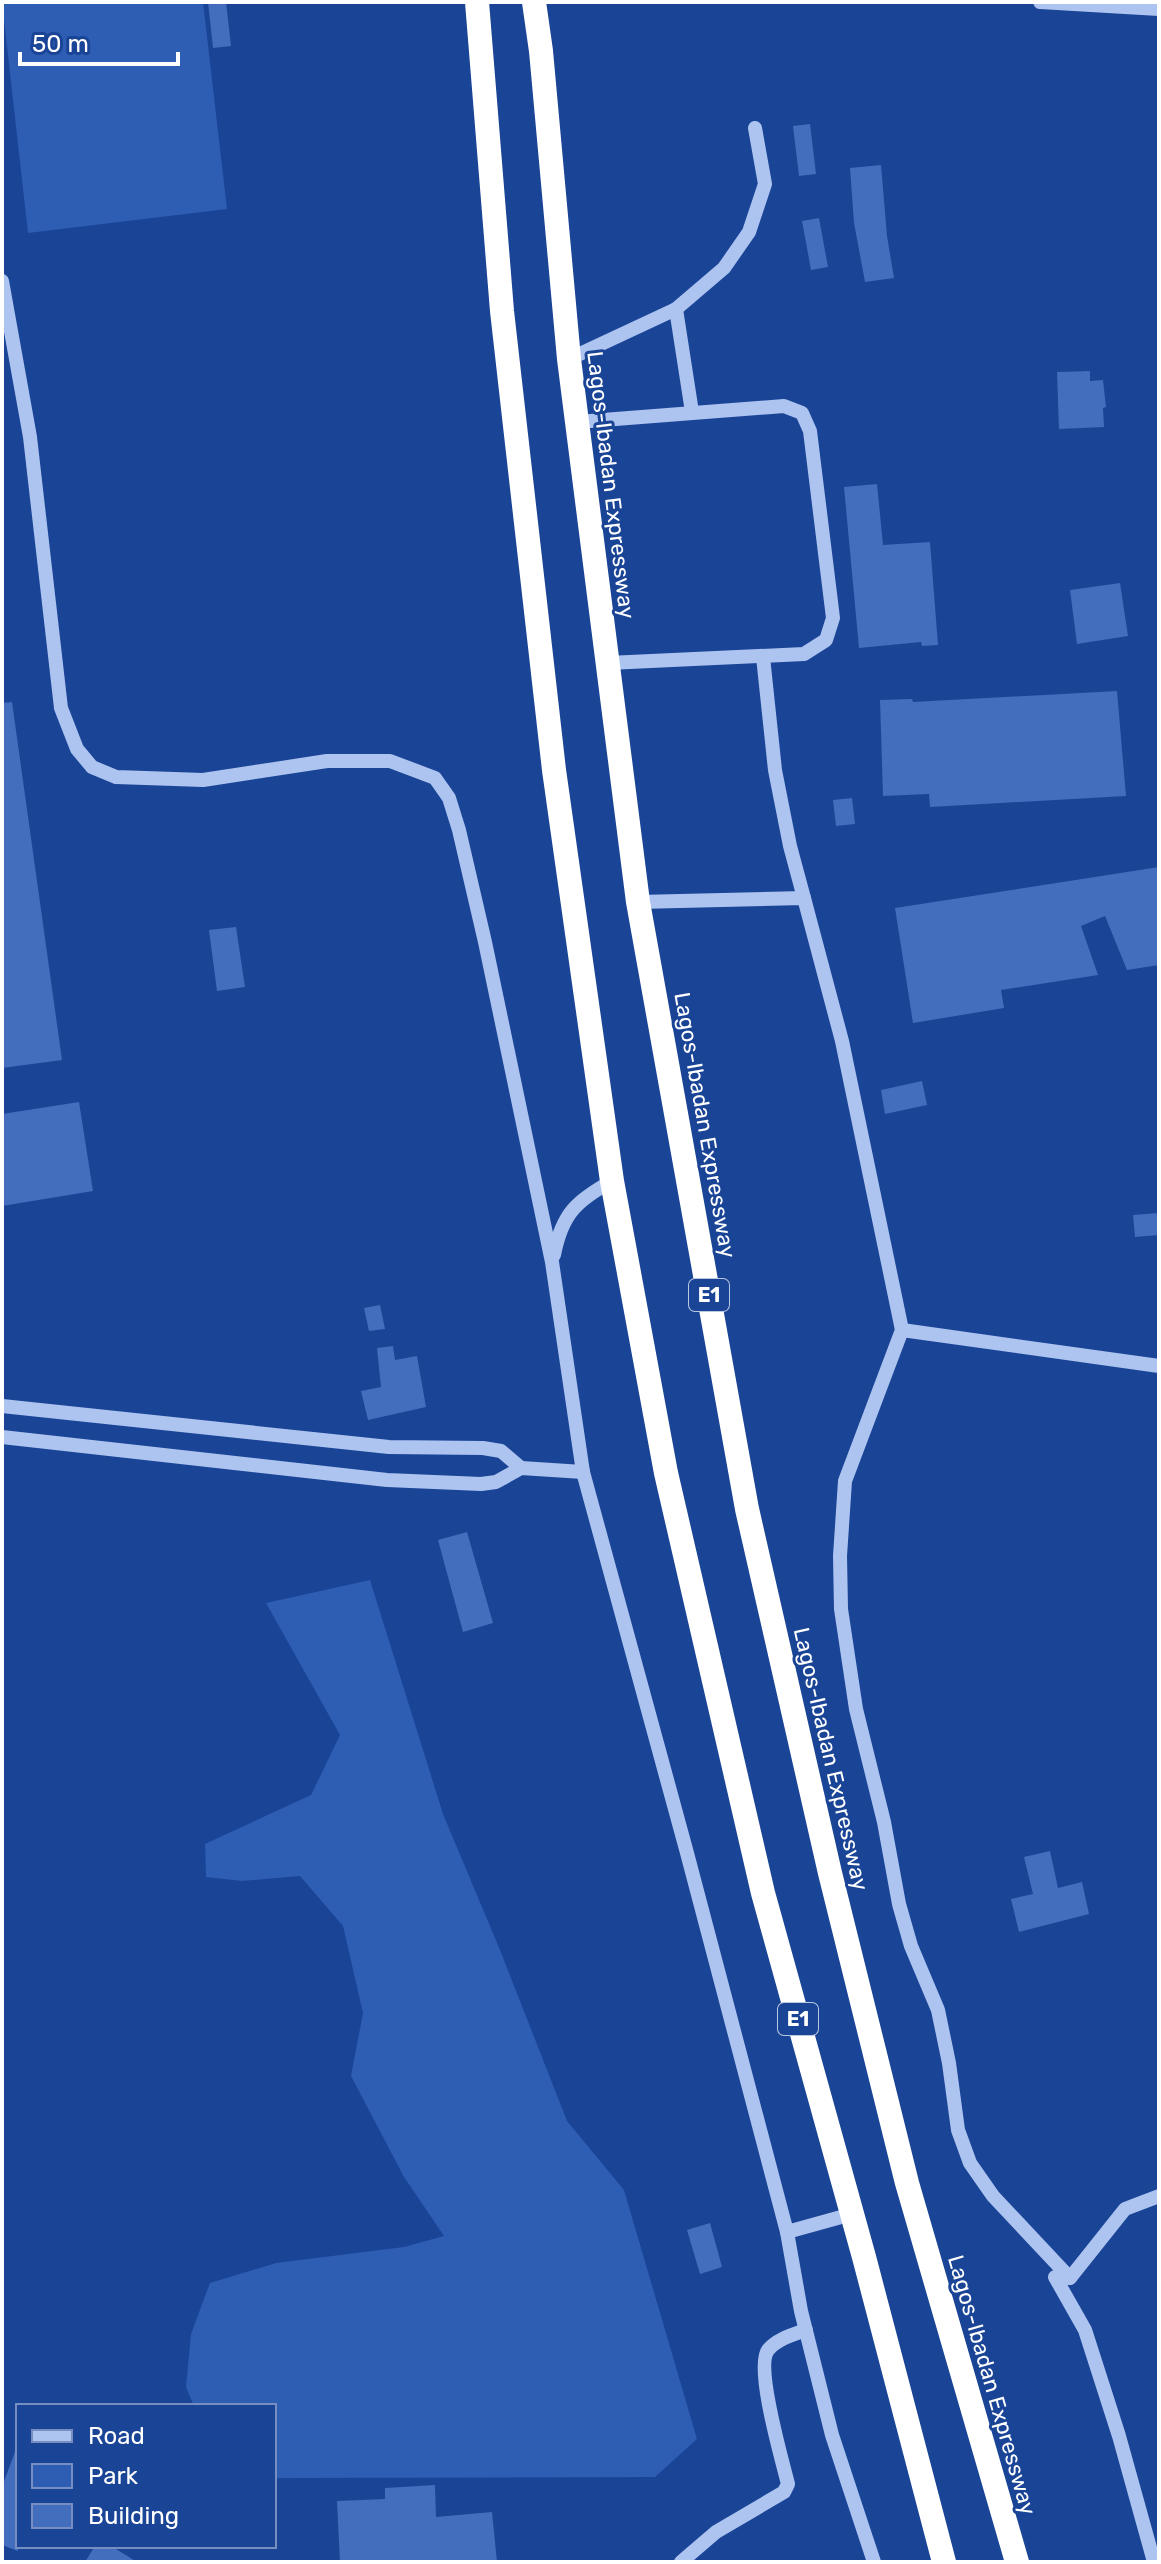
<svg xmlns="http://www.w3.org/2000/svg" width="1161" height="2564" viewBox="0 0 1161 2564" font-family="Rubik,sans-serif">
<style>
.green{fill:#2e5db4}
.building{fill:#436dbd}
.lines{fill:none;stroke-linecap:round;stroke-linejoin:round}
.minor{stroke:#adc4f0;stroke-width:14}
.highway{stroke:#fff;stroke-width:24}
.labels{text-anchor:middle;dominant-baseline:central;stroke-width:6;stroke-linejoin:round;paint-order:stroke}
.shield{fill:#1a4496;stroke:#bac7e0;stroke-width:2}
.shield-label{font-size:20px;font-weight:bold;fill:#fff}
.street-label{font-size:22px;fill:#fff;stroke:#1a4496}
</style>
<rect width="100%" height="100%" fill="#1a4496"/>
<g class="green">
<polygon points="2,2 203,2 227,209 28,233"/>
<polygon points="370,1580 443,1814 500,1950 567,2121 624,2190 697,2439 655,2477 274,2478 274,2406 194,2406 186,2387 191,2334 210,2283 276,2263 404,2247 444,2236 404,2177 351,2076 363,2013 343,1926 300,1876 242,1881 206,1877 205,1844 311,1795 340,1735 266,1603"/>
</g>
<g class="building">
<polygon points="208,2 226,2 231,46 213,48"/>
<polygon points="810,124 816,174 799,176 793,126"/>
<polygon points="881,165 887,236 894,278 865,282 854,223 850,168"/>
<polygon points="819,218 828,267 811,270 802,221"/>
<polygon points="1090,371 1090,381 1103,380 1106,407 1103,408 1104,427 1059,429 1057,372"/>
<polygon points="877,484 883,545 930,542 938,645 922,646 921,642 859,648 844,487"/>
<polygon points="1120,583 1128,636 1077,644 1070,590"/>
<polygon points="1117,691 1126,796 930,807 929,794 883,796 880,700 912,699 913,702"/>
<polygon points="12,702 62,1060 2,1068 2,703"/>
<polygon points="852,798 855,824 836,826 833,800"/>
<polygon points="1159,867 1159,965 1127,970 1105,916 1081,926 1098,975 1001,990 1004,1008 913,1023 895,908"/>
<polygon points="236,927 245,987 217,991 209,930"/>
<polygon points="922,1081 927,1105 885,1114 881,1090"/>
<polygon points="79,1102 93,1191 2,1206 2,1114"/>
<polygon points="1159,1213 1159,1235 1135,1237 1133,1215"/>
<polygon points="380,1305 385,1329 369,1331 364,1308"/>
<polygon points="393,1346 395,1360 417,1356 426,1407 368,1420 361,1391 381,1387 377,1348"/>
<polygon points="467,1532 493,1623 463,1632 438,1540"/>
<polygon points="1050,1851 1058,1888 1082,1882 1089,1914 1019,1932 1011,1899 1033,1894 1024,1857"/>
<polygon points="710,2223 722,2267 700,2274 687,2230"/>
<polygon points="16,2449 18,2450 18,2551 2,2545 2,2487"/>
<polygon points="435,2485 436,2517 492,2512 497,2562 340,2562 337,2501 385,2499 385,2488"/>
<polygon points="95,2546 111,2546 137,2562 85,2562"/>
</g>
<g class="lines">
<g class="minor">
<polyline points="1040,2 1159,9"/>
<polyline points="2,281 30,437 61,708 77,749 92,767 116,777 203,780 327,761 390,761 435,778 449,798 459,830 485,942 552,1262 583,1472 687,1853 787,2232 852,2214"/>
<polyline points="676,309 692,412"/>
<polyline points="569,359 676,309 724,268 749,232 765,184 755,128"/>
<polyline points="577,422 784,406 802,413 810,431 833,618 826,640 804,654 608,663"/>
<polyline points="763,657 775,770 790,846 804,898"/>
<polyline points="638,902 804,898 842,1041 902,1330 845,1481 840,1556 841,1609 856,1709 884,1822 899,1904 911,1946 938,2010 949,2063 958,2130 970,2163 993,2196 1070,2278 1055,2277 1085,2330 1119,2436 1154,2562"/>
<path d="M554,1255c8,-41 22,-54 58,-74"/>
<polyline points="902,1330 1159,1366"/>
<polyline points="2,1406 389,1447 483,1448 501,1451 521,1468"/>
<polyline points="2,1437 387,1480 481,1484 496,1482 521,1468 583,1472"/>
<polyline points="787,2232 801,2311 832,2435 874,2562"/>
<polyline points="1070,2278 1125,2209 1159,2196"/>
<path d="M681,2562l35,-30 68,-40 4,-8c-6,-24 -33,-117 -20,-134 9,-11 24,-15 38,-20"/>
</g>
<g class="highway">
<polyline points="477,2 502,311 554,770 612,1181 666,1473 763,1893 864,2257 944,2562"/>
<polyline points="534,2 541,51 569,359 638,902 747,1509 830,1873 907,2183 1017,2562"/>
</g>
</g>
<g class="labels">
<g class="shield">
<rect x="689" y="1279" width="40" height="32" rx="6"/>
<rect x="778" y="2003" width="40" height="32" rx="6"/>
</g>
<g class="shield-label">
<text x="709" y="1295">E1</text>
<text x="798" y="2019">E1</text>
</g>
<g class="street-label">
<text transform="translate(611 485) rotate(83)">Lagos-Ibadan Expressway</text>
<text transform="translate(705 1125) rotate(80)">Lagos-Ibadan Expressway</text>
<text transform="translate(831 1759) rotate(77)">Lagos-Ibadan Expressway</text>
<text transform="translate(992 2385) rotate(74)">Lagos-Ibadan Expressway</text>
</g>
</g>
<rect width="1161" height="2564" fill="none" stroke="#ffffff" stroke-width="8"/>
<rect x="16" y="2404" width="260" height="144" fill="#1a4496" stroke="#768fc0" stroke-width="2"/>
<rect x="32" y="2430" width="40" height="12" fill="#adc4f0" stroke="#768fc0" stroke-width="2"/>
<text x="88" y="2444" font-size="24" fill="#ffffff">Road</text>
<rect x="32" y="2464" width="40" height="24" fill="#2e5db4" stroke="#768fc0" stroke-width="2"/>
<text x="88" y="2484" font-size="24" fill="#ffffff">Park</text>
<rect x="32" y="2504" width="40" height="24" fill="#436dbd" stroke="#768fc0" stroke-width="2"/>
<text x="88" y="2524" font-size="24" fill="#ffffff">Building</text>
<path d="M20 52v12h158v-12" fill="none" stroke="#ffffff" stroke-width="4"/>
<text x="32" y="52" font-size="24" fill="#ffffff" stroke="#1a4496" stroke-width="6" paint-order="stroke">50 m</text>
</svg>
